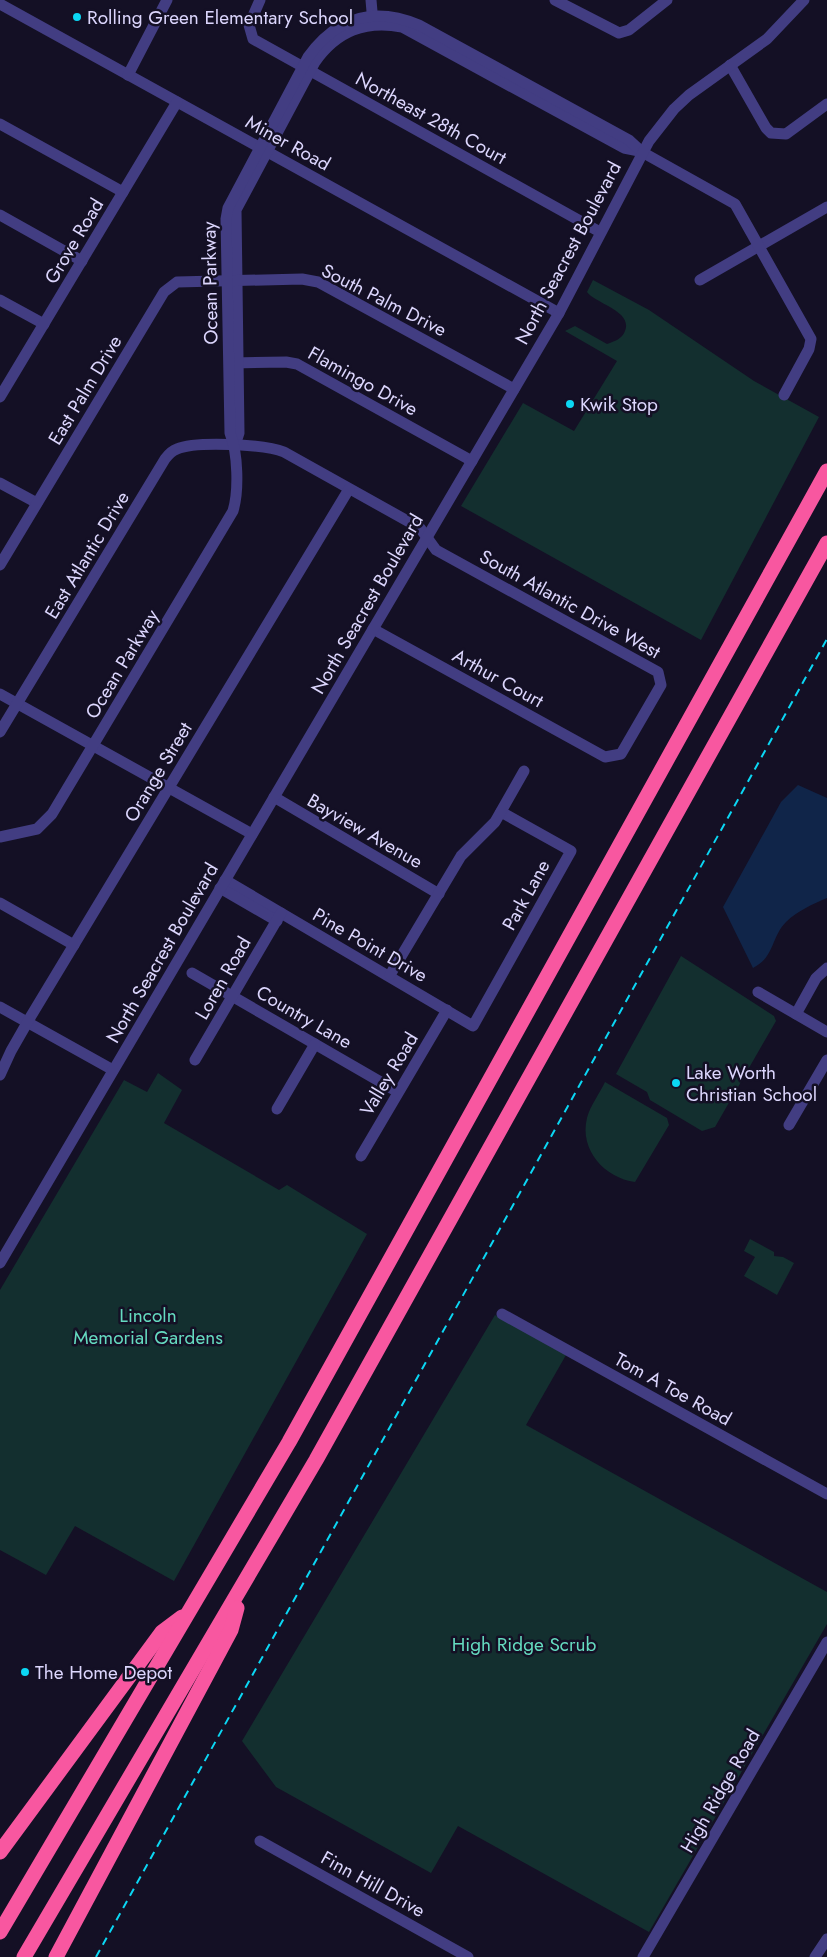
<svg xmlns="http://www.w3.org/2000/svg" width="827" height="1957" viewBox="0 0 827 1957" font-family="Jost,sans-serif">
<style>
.green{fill:#132f2f}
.water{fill:#102549}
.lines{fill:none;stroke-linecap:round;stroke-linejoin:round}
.minor{stroke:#423d82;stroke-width:11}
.highway{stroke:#f857a0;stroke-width:15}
.rail{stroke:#0bd7f4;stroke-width:2;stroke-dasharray:8 6;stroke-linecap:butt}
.poi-dot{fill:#0bd7f4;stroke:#141025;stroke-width:2}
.labels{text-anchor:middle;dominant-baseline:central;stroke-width:5;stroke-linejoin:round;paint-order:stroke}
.poi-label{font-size:19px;fill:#dcd6fd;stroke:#141025;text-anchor:start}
.street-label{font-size:19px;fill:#dcd6fd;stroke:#141025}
.park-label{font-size:19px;fill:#65dbc0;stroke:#141025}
</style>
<rect width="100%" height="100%" fill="#141025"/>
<g class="green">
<path d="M593,280l56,30 105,71 65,36 -118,223 -240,-134 62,-103 51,28 43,-70 -52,-30 10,-5 32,18c8,-3 15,-5 18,-13 8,-20 -29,-27 -38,-39z"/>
<polygon points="681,956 774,1016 776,1021 715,1127 702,1131 650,1100 647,1092 616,1074"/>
<polygon points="158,1073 182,1090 164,1123 279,1190 287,1185 367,1234 174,1581 75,1526 46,1575 0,1550 0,1290 124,1080 147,1092"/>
<path d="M605,1082l62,36 2,7 -34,57c-30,-4 -56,-32 -48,-64 3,-12 13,-25 18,-36z"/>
<polygon points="750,1239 774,1252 774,1256 783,1257 794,1263 777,1295 744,1276 755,1257 744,1251"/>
<polygon points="495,1315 566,1355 526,1425 827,1592 827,1624 649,1932 458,1826 431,1873 276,1787 242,1741"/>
</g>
<path class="water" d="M798,785l29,13v100c-14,6 -30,13 -41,24 -15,15 -11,35 -33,46l-30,-61 58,-105z"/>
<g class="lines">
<g class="minor">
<polyline points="260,0 249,25 253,39 600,232"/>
<polyline points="371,0 373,23"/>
<polyline points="555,0 619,33 629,30 667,0"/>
<polyline points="0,4 559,313"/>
<polyline points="730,65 766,128 771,133 786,134 827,104"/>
<polyline points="128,75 167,0"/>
<polyline points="0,124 123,192"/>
<polyline points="0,215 82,261"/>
<polyline points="700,280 827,207"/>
<polyline points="0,300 44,324"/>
<polyline points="232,363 286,362 297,364 472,461"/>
<polyline points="0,397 177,102"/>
<path d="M235,445l4,-12 -3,-223 79,-148c22,-31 50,-42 87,-35l222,121 15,3"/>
<polyline points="0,483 37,503"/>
<polyline points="0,565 164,292 177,282 302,279 318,282 514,389"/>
<polyline points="0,694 252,834"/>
<path d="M0,732l165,-273c3,-4 6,-8 12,-10 18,-8 88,-5 107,3l136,76 16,22 222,122 3,13 -40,69 -16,3 -232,-128"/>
<polyline points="274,797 439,894"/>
<path d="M0,837l37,-8 15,-15 181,-303c6,-20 5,-58 -3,-78l-4,-214 2,-11 80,-151c29,-40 65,-51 111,-32l210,115 13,12 93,52 76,135 -2,10 -25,46"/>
<polyline points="225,880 473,1026 571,851 501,812"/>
<polyline points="220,888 277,921"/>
<polyline points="0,903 74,945"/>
<polyline points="192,973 398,1092"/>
<polyline points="390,975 461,856 495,822 524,771"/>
<polyline points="758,992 827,1032"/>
<polyline points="0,1007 113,1070"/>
<polyline points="796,1014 816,978 827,968"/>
<polyline points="195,1060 281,913"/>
<polyline points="0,1075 11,1051 31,1016 349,489"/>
<polyline points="277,1109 315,1044"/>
<polyline points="789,1125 827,1060"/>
<polyline points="361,1156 447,1010"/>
<polyline points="0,1263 559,313 649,141 674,109 689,95 767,39 804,0"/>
<polyline points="502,1314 827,1494"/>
<polyline points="260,1841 468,1957"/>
<polyline points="643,1957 827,1642"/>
<polyline points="815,1957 827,1939"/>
</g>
<g class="highway">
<polyline points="0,1852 162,1632 182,1617"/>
<polyline points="0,1932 289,1442 827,471"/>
<polyline points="24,1957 316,1460 827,543"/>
<polyline points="56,1957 231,1630 237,1608"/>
</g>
<polyline class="rail" points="96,1957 827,639"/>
</g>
<g class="poi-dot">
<circle cx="77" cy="17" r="5"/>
<circle cx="570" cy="404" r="5"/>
<circle cx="676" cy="1083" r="5"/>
<circle cx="25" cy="1672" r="5"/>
</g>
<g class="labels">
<g class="poi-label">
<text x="87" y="17">Rolling Green Elementary School</text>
<text x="580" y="404">Kwik Stop</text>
<text x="686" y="1072">Lake Worth<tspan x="686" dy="22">Christian School</tspan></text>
<text x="35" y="1672">The Home Depot</text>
</g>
<g class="street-label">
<text transform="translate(431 118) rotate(29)">Northeast 28th Court</text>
<text transform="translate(288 143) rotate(29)">Miner Road</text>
<text transform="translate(74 241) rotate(-59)">Grove Road</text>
<text transform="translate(568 253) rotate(-62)">North Seacrest Boulevard</text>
<text transform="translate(210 283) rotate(-91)">Ocean Parkway</text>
<text transform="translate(384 300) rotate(27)">South Palm Drive</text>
<text transform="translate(363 381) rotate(29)">Flamingo Drive</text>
<text transform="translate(85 390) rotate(-59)">East Palm Drive</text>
<text transform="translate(87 555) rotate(-59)">East Atlantic Drive</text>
<text transform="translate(367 604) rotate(-60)">North Seacrest Boulevard</text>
<text transform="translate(570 604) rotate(29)">South Atlantic Drive West</text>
<text transform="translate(122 664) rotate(-59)">Ocean Parkway</text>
<text transform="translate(498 678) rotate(29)">Arthur Court</text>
<text transform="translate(158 772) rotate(-59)">Orange Street</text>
<text transform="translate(365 831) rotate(30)">Bayview Avenue</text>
<text transform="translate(526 895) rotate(-61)">Park Lane</text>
<text transform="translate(370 945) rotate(30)">Pine Point Drive</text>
<text transform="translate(162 953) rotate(-60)">North Seacrest Boulevard</text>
<text transform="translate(223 978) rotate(-60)">Loren Road</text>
<text transform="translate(304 1017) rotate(30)">Country Lane</text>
<text transform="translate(389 1074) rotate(-59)">Valley Road</text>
<text transform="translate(673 1389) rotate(29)">Tom A Toe Road</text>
<text transform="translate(720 1791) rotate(-60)">High Ridge Road</text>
<text transform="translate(373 1884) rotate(29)">Finn Hill Drive</text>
</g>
<g class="park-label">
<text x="148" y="1315">Lincoln<tspan x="148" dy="22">Memorial Gardens</tspan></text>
<text x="524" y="1644">High Ridge Scrub</text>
</g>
</g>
</svg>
